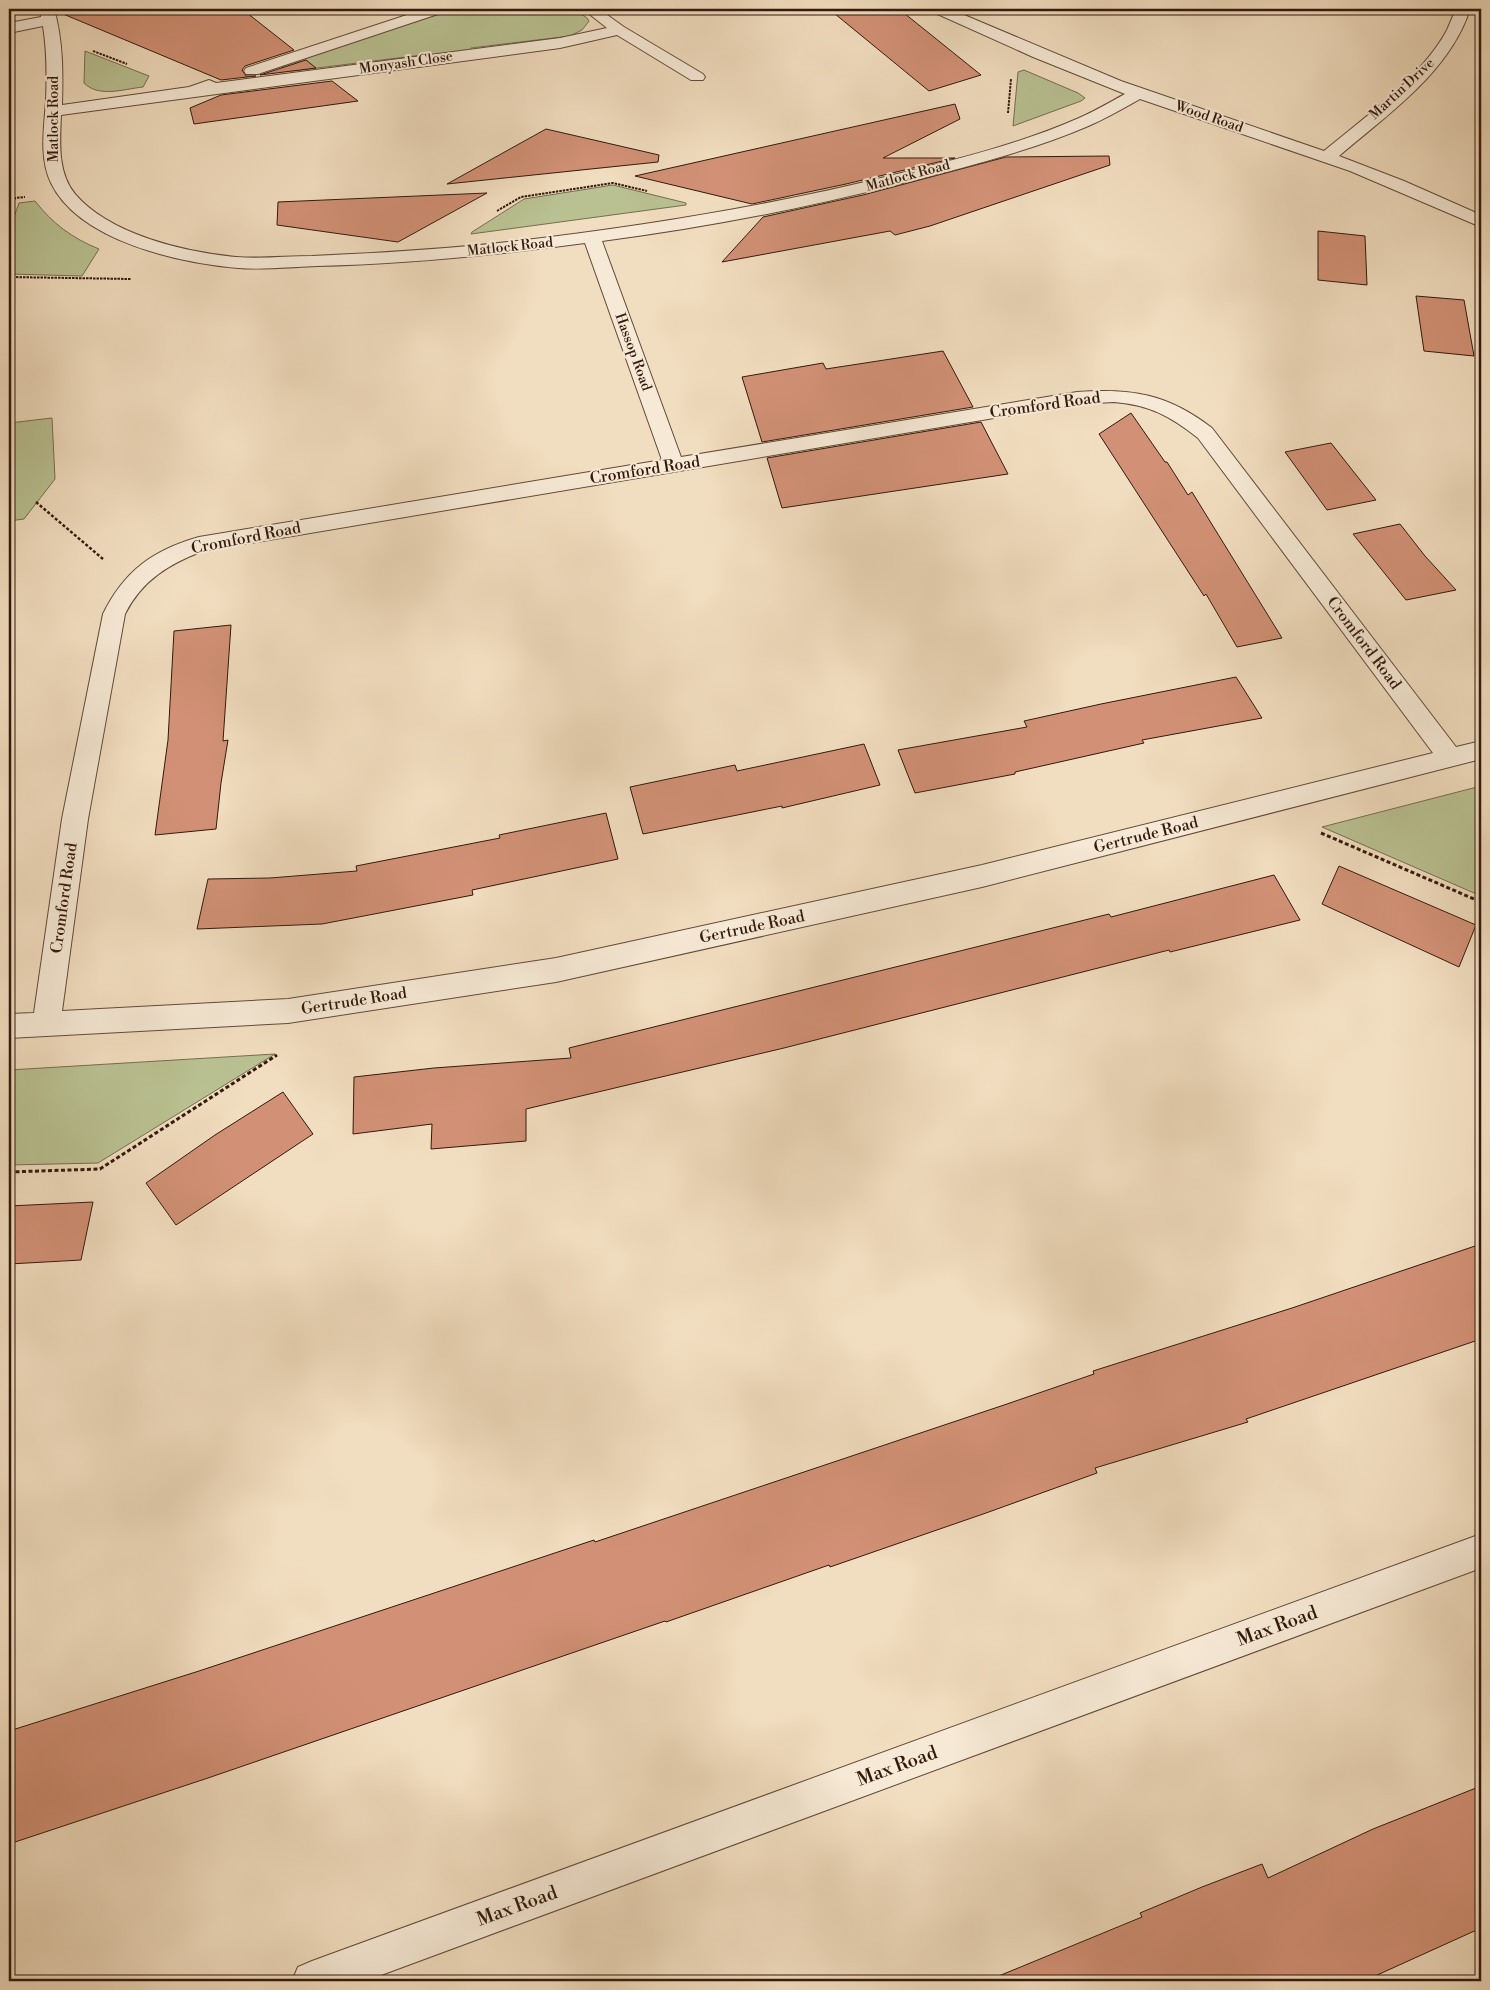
<svg xmlns="http://www.w3.org/2000/svg" width="1490" height="1990" viewBox="0 0 1490 1990" font-family="'Libre Bodoni',serif">
<style>
.green{fill:#b9c192;stroke:#766d4f}
.building{fill:#d29176;stroke:#33190c}
.lines{fill:none;stroke-linecap:round;stroke-linejoin:round}
.minor-casing{stroke:#624a39;stroke-width:2}
.path-far2{stroke:#33190c;stroke-width:2;stroke-dasharray:2.5 1;stroke-linecap:butt}
.path-far1{stroke:#33190c;stroke-width:2.5;stroke-dasharray:3 2;stroke-linecap:butt}
.path{stroke:#33190c;stroke-width:3;stroke-dasharray:4 2.5;stroke-linecap:butt}
.minor{fill:#f6e9d5;fill-rule:evenodd}
.labels{text-anchor:middle;dominant-baseline:central;stroke-width:4;stroke-linejoin:round;paint-order:stroke}
.far-street-label{font-size:14px;fill:#33190c;stroke:#f6e9d5}
.street-label{font-size:16px;fill:#33190c;stroke:#f6e9d5}
.near-street-label{font-size:19px;fill:#33190c;stroke:#f6e9d5}
</style>
<rect width="100%" height="100%" fill="#f1ddbf"/>
<filter id="stains"><feTurbulence type="fractalNoise" baseFrequency=".004" numOctaves="4"/><feColorMatrix values="0 0 0 0 .2 0 0 0 0 .09 0 0 0 0 .02 0 0 0 .5 -.17"/></filter>
<radialGradient id="worn" r=".72"><stop offset=".6" stop-color="#630" stop-opacity="0"/><stop offset="1" stop-color="#630" stop-opacity=".3"/></radialGradient>
<g class="green">
<polygon points="454,9 574,9 587,18 589,21 582,30 570,36 471,48 471,51 424,57 422,55 293,71 282,70 282,67 286,64"/>
<path d="M85,51l64,25 -6,11c-19,2 -44,11 -59,-4z"/>
<polygon points="1024,70 1078,93 1085,98 1081,101 1013,126 1018,72"/>
<polygon points="613,185 686,203 686,205 471,234 472,232 524,199"/>
<path d="M35,201c18,23 37,37 64,48l-17,27 -73,-2v-43l10,-28z"/>
<polygon points="52,418 55,479 24,519 9,521 9,423"/>
<polygon points="1481,786 1481,896 1322,827"/>
<polygon points="275,1054 98,1163 9,1165 9,1070"/>
</g>
<g class="building">
<polygon points="56,9 242,9 294,50 245,66 242,70 246,76 256,76 221,80 56,11"/>
<polygon points="829,9 899,9 981,75 929,91"/>
<polygon points="306,60 316,68 260,75"/>
<polygon points="332,81 358,101 194,124 190,108 221,95"/>
<polygon points="955,104 960,119 883,158 955,158 846,184 752,204 635,176"/>
<polygon points="546,129 659,155 658,162 447,184"/>
<polygon points="1109,156 1110,165 930,226 895,235 890,231 722,262 763,217 863,195 1006,157"/>
<polygon points="487,193 398,242 277,225 278,202"/>
<polygon points="1318,231 1365,236 1367,285 1318,280"/>
<polygon points="1416,296 1464,300 1474,356 1424,351"/>
<polygon points="943,351 973,407 762,442 742,377 823,363 826,369"/>
<polygon points="1131,413 1165,462 1167,462 1188,495 1192,492 1282,638 1237,647 1206,594 1204,596 1099,434"/>
<polygon points="981,422 1008,474 782,508 767,458"/>
<polygon points="1331,443 1353,471 1376,500 1327,510 1285,452"/>
<polygon points="1400,524 1425,556 1456,590 1406,600 1353,534"/>
<polygon points="231,625 223,741 228,740 221,783 216,829 155,835 168,740 174,631"/>
<polygon points="1236,677 1262,718 1142,740 1144,743 1015,772 1015,774 915,793 898,750 1027,727 1024,721 1101,704"/>
<polygon points="864,744 880,785 782,808 782,806 643,834 630,787 735,765 737,771"/>
<polygon points="606,813 618,859 472,890 473,895 322,924 197,929 208,879 270,878 357,871 356,866 500,838 499,835"/>
<polygon points="1339,866 1476,925 1459,967 1322,904"/>
<polygon points="1274,875 1300,920 1170,952 1169,950 784,1048 526,1109 526,1141 431,1149 432,1124 353,1134 354,1077 434,1068 571,1058 569,1048 1109,914 1111,917"/>
<polygon points="283,1092 313,1134 176,1225 146,1183 215,1135"/>
<polygon points="93,1202 81,1260 9,1264 9,1206"/>
<polygon points="1481,1244 1481,1339 1246,1419 1248,1422 1095,1468 1097,1473 986,1513 830,1567 829,1565 666,1622 665,1621 208,1778 9,1844 9,1731 199,1671 594,1540 595,1542 1007,1404 1094,1374 1093,1371 1292,1308"/>
<polygon points="1481,1786 1481,1928 1364,1981 989,1981 989,1980 1142,1917 1140,1913 1202,1887 1262,1864 1268,1878 1373,1829"/>
</g>
<g class="lines">
<defs>
<g id="minor">
<path d="M40,9h14c9,31 9,63 8,96l127,-18 20,-7 7,3 344,-45 47,-10 -24,-19h16l25,18 79,47 2,3 -2,3h-12l-74,-45 -57,13 -499,67c-1,26 -4,57 14,79 35,41 110,58 161,63 25,2 51,-1 76,-1 69,-3 137,-7 205,-15 127,-15 253,-35 376,-66 62,-15 127,-31 186,-57 16,-7 31,-16 46,-24l-92,-37 -100,-45 -2,-3h19l171,72 203,70c42,-35 97,-73 123,-121 3,-7 6,-14 9,-21h14c-20,63 -83,106 -131,147l65,25 77,34v12l-131,-56 -210,-72c-18,10 -35,20 -54,28 -59,25 -124,41 -187,57 -98,25 -197,44 -297,57l79,216 396,-65c55,-4 91,2 135,36l244,319 25,-6v18l-499,128 -426,95 -268,41 -279,15v-24l25,-1 28,-194 41,-205c21,-43 50,-64 96,-77l463,-77 -77,-217c-89,12 -178,21 -268,23 -26,1 -53,4 -79,2 -59,-5 -159,-27 -187,-85 -12,-25 -7,-55 -5,-82 1,-25 1,-50 -3,-75l-34,7v-10l32,-6zM1114,402c36,3 56,14 84,36l235,315 -451,112 -426,93 -268,41 -226,12 26,-192 37,-205c17,-34 44,-50 78,-63l874,-147z"/>
<polygon points="425,9 447,9 444,12 258,74 246,74 244,71 246,68"/>
<polygon points="1481,1534 1481,1568 365,1981 292,1981 298,1967 312,1961"/>
</g>
</defs>
<use href="#minor" class="minor-casing"/>
<g class="path-far2">
<polyline points="93,51 127,64"/>
<polyline points="1008,113 1011,79"/>
<polyline points="497,211 521,197 613,183 647,191"/>
<polyline points="9,216 15,198 25,197"/>
<polyline points="9,277 131,279"/>
</g>
<polyline class="path-far1" points="36,502 103,559"/>
<g class="path">
<polyline points="1321,833 1481,902"/>
<polyline points="9,1172 100,1169 277,1055"/>
</g>
<use href="#minor" class="minor"/>
</g>
<g class="labels">
<g class="far-street-label">
<text transform="translate(406 63) rotate(-8)">Monyash Close</text>
<text transform="translate(1402 89) rotate(-43)">Martin Drive</text>
<text transform="translate(1209 117) rotate(19)">Wood Road</text>
<text transform="translate(54 119) rotate(-90)">Matlock Road</text>
<text transform="translate(908 176) rotate(-15)">Matlock Road</text>
<text transform="translate(510 247) rotate(-6)">Matlock Road</text>
<text transform="translate(633 352) rotate(70)">Hassop Road</text>
</g>
<g class="street-label">
<text transform="translate(1045 405) rotate(-8)">Cromford Road</text>
<text transform="translate(645 470) rotate(-9)">Cromford Road</text>
<text transform="translate(246 538) rotate(-11)">Cromford Road</text>
<text transform="translate(1364 643) rotate(53)">Cromford Road</text>
<text transform="translate(1146 835) rotate(-14)">Gertrude Road</text>
<text transform="translate(64 898) rotate(-82)">Cromford Road</text>
<text transform="translate(752 927) rotate(-12)">Gertrude Road</text>
<text transform="translate(354 1001) rotate(-9)">Gertrude Road</text>
</g>
<g class="near-street-label">
<text transform="translate(1277 1626) rotate(-20)">Max Road</text>
<text transform="translate(897 1766) rotate(-20)">Max Road</text>
<text transform="translate(517 1906) rotate(-20)">Max Road</text>
</g>
</g>
<rect width="1490" height="1990" fill="none" stroke="#f1ddbf" stroke-width="30"/>
<rect x="10" y="10" width="1470" height="1970" fill="none" stroke="#33190c" stroke-width="2.5"/>
<rect x="15" y="15" width="1460" height="1960" fill="none" stroke="#33190c"/>
<rect width="100%" height="100%" filter="url(#stains)"/>
<rect width="100%" height="100%" fill="url(#worn)"/>
</svg>
